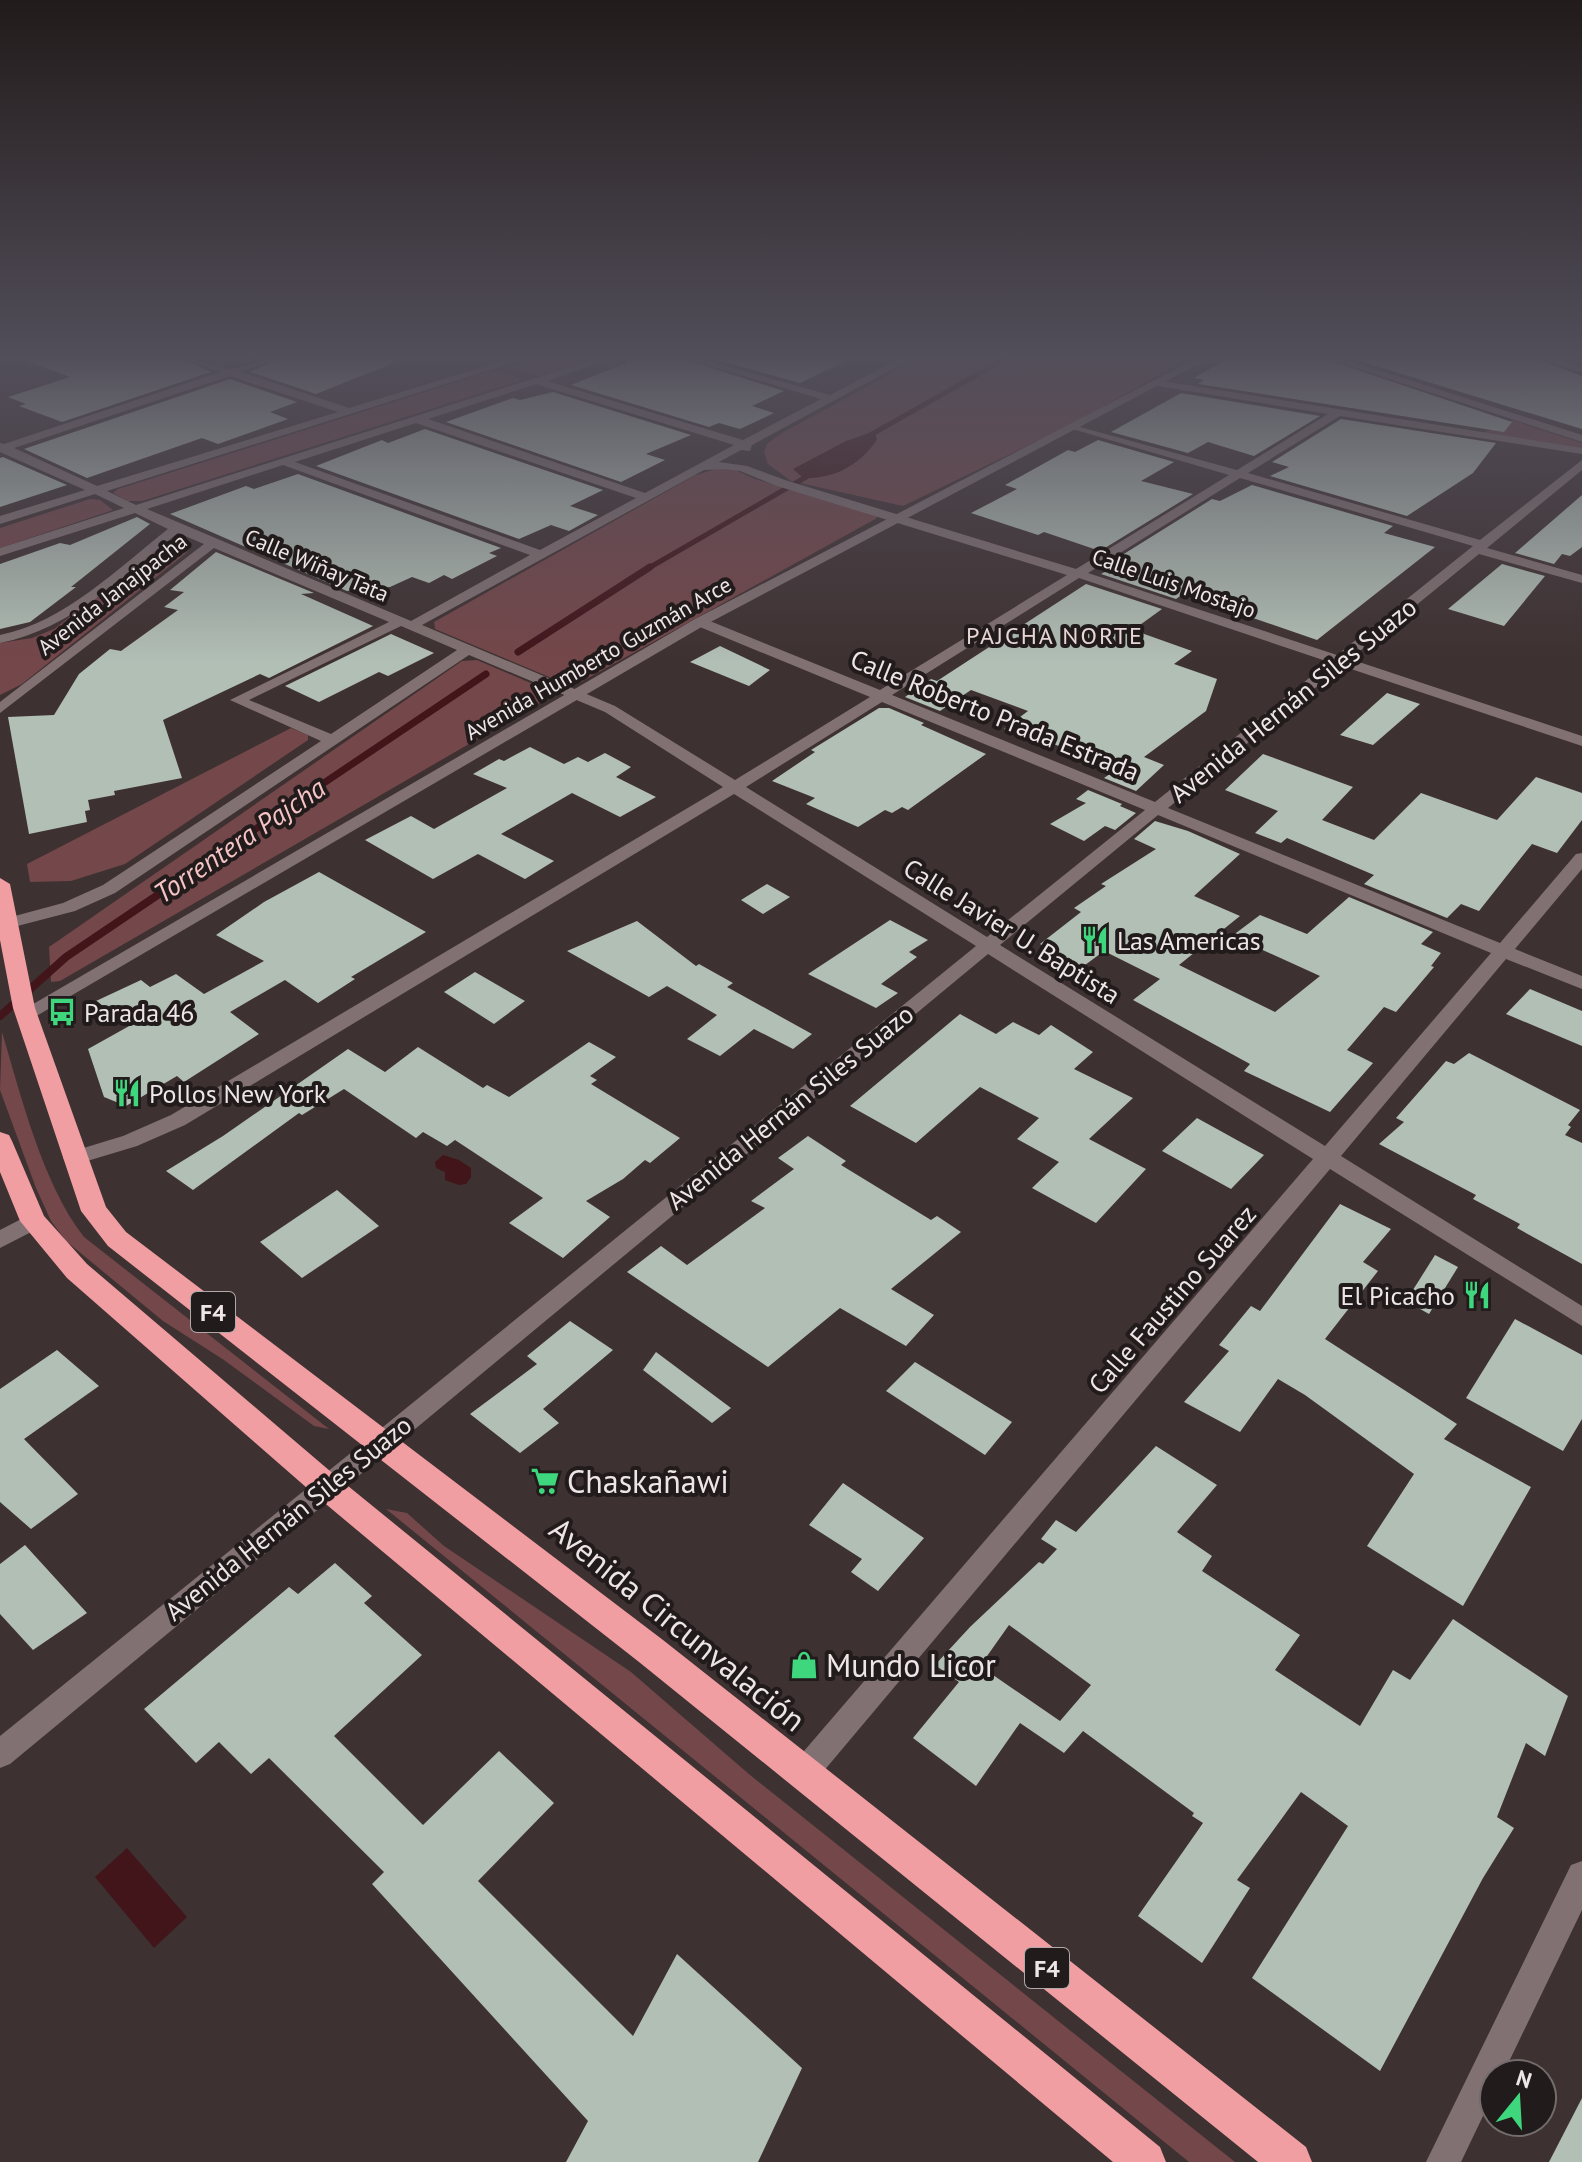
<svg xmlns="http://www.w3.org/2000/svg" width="1582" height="2162" viewBox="0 0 1582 2162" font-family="'PT Sans',sans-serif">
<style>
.green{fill:#74474a}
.water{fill:#41151a}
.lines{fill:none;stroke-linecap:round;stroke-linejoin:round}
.stream-far2{stroke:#41151a;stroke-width:5}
.stream-far1{stroke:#41151a;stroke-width:7}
.stream{stroke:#41151a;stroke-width:8}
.building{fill:#b2bfb5;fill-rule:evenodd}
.street{fill:#817172;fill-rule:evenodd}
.secondary{fill:#817172;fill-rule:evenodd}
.highway{fill:#f19ea2;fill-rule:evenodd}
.labels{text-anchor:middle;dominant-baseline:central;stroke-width:8;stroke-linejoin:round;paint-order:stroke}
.far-street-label{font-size:22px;fill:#eee5e6;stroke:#211b1b}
.far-neighbourhood-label{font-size:24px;letter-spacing:2px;fill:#e8d6d6;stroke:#211b1b}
.shield{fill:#211b1b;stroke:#b0a8a9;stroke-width:2}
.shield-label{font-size:24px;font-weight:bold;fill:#eee5e6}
.street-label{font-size:26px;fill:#eee5e6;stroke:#211b1b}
.poi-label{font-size:26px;fill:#eee5e6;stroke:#211b1b;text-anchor:start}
.water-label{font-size:28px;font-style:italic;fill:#f7c4c6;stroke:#211b1b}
.near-poi-label{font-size:32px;fill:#eee5e6;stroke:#211b1b;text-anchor:start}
.near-street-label{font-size:32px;fill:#eee5e6;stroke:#211b1b}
</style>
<rect width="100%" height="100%" fill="#3e3131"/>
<g class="green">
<polygon points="533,359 593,359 537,376 512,368"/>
<polygon points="918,359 1186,359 1074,423 903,506 791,481 768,464 764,452 767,444 780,434"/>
<polygon points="489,372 501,372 522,380 142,501 128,501 113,493 118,489"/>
<polygon points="1512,420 1582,443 1582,449 1483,433"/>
<polygon points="733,469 755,479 876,515 877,518 581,682 561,682 435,629 434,622 696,475 716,469"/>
<polygon points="90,499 100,500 113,510 0,548 0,528"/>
<polygon points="181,538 192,545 185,554 22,684 0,695 0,643 32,638 54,629 164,543"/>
<polygon points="477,660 547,690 550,697 60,981 51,982 49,947 462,661"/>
<polygon points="291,728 308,735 308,740 125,864 71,881 30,882 27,864"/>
<path d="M2,1032c19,64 41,153 82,205l245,192 -15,-3 -90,-66 -61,-39 -97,-80 -15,-20 -15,-33 -36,-98z"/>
<polygon points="386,1509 407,1513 444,1546 631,1672 750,1775 1235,2162 1189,2162"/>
</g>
<g class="water">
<path d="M875,431l2,9c-18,25 -42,39 -74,38l-10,-9 53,-28z"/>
<polygon points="443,1155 459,1160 471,1168 471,1177 466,1184 459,1185 445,1180 445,1172 436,1168 435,1162"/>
<polygon points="127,1848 187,1917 154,1948 95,1877"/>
</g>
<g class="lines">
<g class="stream-far2">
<polyline points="865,438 1005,359"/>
<polyline points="647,569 813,473"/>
</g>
<g class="stream-far1">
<polyline points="518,652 650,567"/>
<polyline points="245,836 486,674"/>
</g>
<polyline class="stream" points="0,1016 66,957 248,834"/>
</g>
<g class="building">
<polygon points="29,359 183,359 211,372 62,422 19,406 26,404 8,397 70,377 29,362"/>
<polygon points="278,359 401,359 401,360 316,394 250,372"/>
<polygon points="627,359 683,359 784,391 752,406 774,413 740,429 719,423 709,427 571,385 626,363"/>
<polygon points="713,359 850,359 800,383"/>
<polygon points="1227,359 1325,359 1512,422 1504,432 1198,384 1204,380 1194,378"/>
<polygon points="1353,359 1537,359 1582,376 1582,429"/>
<polygon points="230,379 297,402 270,412 288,419 218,444 202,438 87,478 24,449"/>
<polygon points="553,392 691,435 646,454 665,460 621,482 446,422 513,398 520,400"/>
<polygon points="1181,393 1320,416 1254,456 1208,442 1188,453 1111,432"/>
<polygon points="1341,419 1496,443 1473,473 1407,516 1270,476 1289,467 1272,462"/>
<polygon points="425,429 603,490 570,506 598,515 569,531 551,525 519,539 316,466 382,440 388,443"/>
<polygon points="1098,440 1174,462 1141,481 1193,494 1100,551 1044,532 1038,535 971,513 1017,489 1005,485 1068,450 1075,452"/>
<polygon points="3,457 67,485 0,507 0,458"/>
<polygon points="298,474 501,548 489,553 497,556 452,579 444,575 429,583 412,577 390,587 347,591 170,514 246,486 254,489"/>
<polygon points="1252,485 1393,526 1384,533 1435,547 1317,640 1183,594 1176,599 1101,574 1126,560 1119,557 1212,499 1220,501"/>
<polygon points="1582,495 1582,547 1570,556 1562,554 1554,564 1515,553"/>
<polygon points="137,517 150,524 71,587 76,587 30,622 0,629 0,564 60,543 70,545"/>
<polygon points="216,552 314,593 301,594 373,626 269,678 260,674 163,720 182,778 114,791 115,795 88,800 90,810 85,811 87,822 29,834 8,717 54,715 79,674 110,649 121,651 178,610 164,607 184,592 170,590"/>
<polygon points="1502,564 1545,576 1504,626 1448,609"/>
<polygon points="1086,584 1162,609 1133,630 1192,651 1174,664 1217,679 1206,711 1144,757 1164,765 1136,791 1104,778 1117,769 1051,743 1046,746 1004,729 1028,711 971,690 940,711 905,697 931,679 937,681"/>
<polygon points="391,634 434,653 388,676 379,672 319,702 285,686"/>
<polygon points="720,646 770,670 749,686 690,662"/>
<polygon points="1387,693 1420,704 1373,745 1340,735"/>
<polygon points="879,708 889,708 924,723 921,725 986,754 908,810 902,807 892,813 885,810 858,827 806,804 815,798 772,781 815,752 811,750"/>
<polygon points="530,747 564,764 578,757 588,762 605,753 631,767 616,777 656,797 620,817 572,793 501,834 554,861 525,879 478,854 433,879 365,840 411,816 434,829 507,788 473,774 499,759 504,761"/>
<polygon points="1263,754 1353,787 1322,820 1374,840 1421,793 1497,820 1536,777 1582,793 1582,820 1557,853 1532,844 1479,911 1461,904 1447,918 1364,884 1374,875 1287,838 1281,843 1255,833 1278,811 1225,790"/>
<polygon points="1088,790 1122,804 1120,806 1136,813 1115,830 1105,826 1084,841 1050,824 1086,803 1076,799"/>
<polygon points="1155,821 1188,831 1240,854 1194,896 1240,916 1179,965 1275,1012 1320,976 1232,936 1260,915 1307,934 1349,897 1433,932 1421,944 1441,953 1431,966 1434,967 1396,1012 1384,1007 1347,1050 1373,1063 1330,1112 1244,1071 1250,1064 1133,1000 1160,979 1104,951 1081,968 1040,944 1081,912 1074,908 1106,886 1101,884 1156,849 1134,839"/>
<polygon points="319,872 426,932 351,977 355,979 318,1003 285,980 230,1012 259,1034 184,1082 177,1076 126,1106 104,1097 88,1049 131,1025 96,1001 141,980 150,987 176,974 204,994 264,961 216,935 264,902"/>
<polygon points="767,884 790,897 763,914 741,900"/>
<polygon points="890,920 928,940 909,952 917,957 881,984 898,993 876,1008 808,974"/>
<polygon points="637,921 696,966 699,964 733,983 727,987 812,1034 793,1049 754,1029 720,1056 687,1039 717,1015 667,986 649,997 567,951"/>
<polygon points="475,972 525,1001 494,1024 444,992"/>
<polygon points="1530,989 1582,1011 1582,1046 1506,1014"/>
<polygon points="960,1014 996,1034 1013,1022 1039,1035 1051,1025 1093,1052 1074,1069 1133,1098 1089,1139 1146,1169 1096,1223 1032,1188 1059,1162 1017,1139 1039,1118 980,1087 916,1143 850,1106"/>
<polygon points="589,1042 616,1057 590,1076 597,1080 591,1084 680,1138 650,1163 645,1160 623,1179 586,1201 610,1217 563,1258 509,1223 543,1198 455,1140 447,1146 423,1132 416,1138 344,1089 302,1115 299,1113 193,1190 166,1171 223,1136 348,1049 385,1072 418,1047 483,1088 487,1085 509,1097"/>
<polygon points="1469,1053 1580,1110 1568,1125 1571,1127 1565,1135 1582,1143 1582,1264 1517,1228 1520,1224 1473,1199 1476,1195 1379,1144 1404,1122 1396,1118 1446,1061 1454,1064"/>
<polygon points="1197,1118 1264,1155 1231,1189 1162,1151"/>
<polygon points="808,1136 846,1161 841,1165 931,1220 937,1216 961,1232 891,1289 934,1315 906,1346 840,1308 768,1367 627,1272 661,1246 687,1265 765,1208 751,1201 794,1169 778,1158"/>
<polygon points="337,1190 379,1226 302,1278 260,1242"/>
<polygon points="1340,1204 1391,1229 1363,1262 1378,1271 1325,1339 1457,1424 1444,1439 1531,1487 1463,1606 1367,1546 1414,1474 1305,1395 1278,1379 1240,1432 1184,1402 1229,1351 1219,1345 1251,1306 1260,1311"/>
<polygon points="1435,1255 1458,1267 1429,1314 1406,1301"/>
<polygon points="1515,1319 1582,1355 1582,1419 1563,1451 1466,1398"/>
<polygon points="570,1321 613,1350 543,1409 559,1423 520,1453 470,1414 537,1364 527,1356"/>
<polygon points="57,1350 99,1386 24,1439 78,1494 31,1529 0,1502 0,1389"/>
<polygon points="656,1352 731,1408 712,1423 643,1370"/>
<polygon points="915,1362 1012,1422 985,1455 886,1391"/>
<path d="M1156,1446l61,39 -40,47 35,24 -10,15 98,64 -25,35 85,56 33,-56 17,10 43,-61 115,77 -23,60 -19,-13 -29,74 17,11 -31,50 -103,193 -128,-93 96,-152 -47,-34 -64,88 13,8 -48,75 -64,-47 65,-93 -11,-7 2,-3 -111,-82 -19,22 -44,-30 -44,63 -63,-48 46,-56 -24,-17 35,-38 69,-65 4,2 14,-15 -16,-10 15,-19 20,12zM1009,1625l82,60 -31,36 -80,-55z"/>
<polygon points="843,1483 924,1538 878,1591 851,1572 862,1559 809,1525"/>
<polygon points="25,1545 87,1613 33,1650 0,1614 0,1564"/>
<polygon points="335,1563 372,1596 364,1603 422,1655 334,1736 423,1825 499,1751 554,1803 478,1881 633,2036 677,1954 802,2068 758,2162 566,2162 588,2121 372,1884 384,1872 269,1758 251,1774 219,1742 196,1763 144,1709 289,1587 298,1594"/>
<polygon points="1582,2098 1582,2162 1549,2162"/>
</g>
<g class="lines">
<g class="street">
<path d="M186,359c16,0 30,10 44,10 15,0 29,-10 45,-10l-34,13 108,36 160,-49h15l-417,132 29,14 459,-146h15l-63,22 196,59 78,-41 -135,-40h16l128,36 68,-36h13l-159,86 -2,6 -9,-1 -22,12 28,4 38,14 291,89 153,-94 -160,-47v-4l168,46 91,-56 -176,-29v-4l4,-1 426,68v6l-242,-38 -92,57 232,67 102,-80v10l-95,78 95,27v8l-103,-29 -129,105 232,77v10l-240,-80 -174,142 332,135 76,-89 6,-1v16l-67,80 67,27v13l-76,-30 -165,197 241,150v20l-252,-157 -518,616 -10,4 -10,-4 -5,-10 5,-10 521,-606 -325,-205 -597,495 -9,3 -9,-3 -3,-7 3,-7 603,-489 -242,-152 -549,331 -48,21 -63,19 -7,-2 -4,-5 4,-5 56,-17 48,-21 552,-328 -118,-75 -136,-57 -354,238 -40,18 -69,18 -6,-1v-8l63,-17 40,-18 218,-144 -91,-41 159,-78 -175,-74 -214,165v-11l204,-158 -26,-11c-55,43 -107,96 -178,110v-8c65,-13 118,-67 168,-106l-33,-16 -135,43v-8l124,-40 -29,-14 -95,30v-8l85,-26 -85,-38v-9l4,1 216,-72zM230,376l108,36 -241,74 -83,-38zM536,384l198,61 -89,48 -217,-74zM416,423l220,75 -96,52 -245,-88zM283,465l247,90 -119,66 -264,-112zM724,469l16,2 37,15 290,89 -187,115 -175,-71h-10v6l175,72 -135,83 -120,-74 -193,-81 282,-155zM1240,478l233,68 -136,109 -249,-82zM1079,578l250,84 -174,140 -263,-107zM401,626l56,24 -126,84 -82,-34zM882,702l263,108 -158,127 -241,-150zM1158,815l333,138 -166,193 -325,-201z"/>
<polygon points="1328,359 1343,359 1582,435 1582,442"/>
<polygon points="1540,359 1556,359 1582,367 1582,373"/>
<polygon points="33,1213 41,1215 44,1221 41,1227 0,1248 0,1230"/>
<polygon points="1582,1861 1582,1910 1503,2074 1494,2074 1494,2093 1461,2162 1426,2162 1571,1865"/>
</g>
<g class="secondary">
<polygon points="1195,359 1208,359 705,625 33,1018 26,1020 16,1014 695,619"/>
<polygon points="382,1432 391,1435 394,1442 391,1449 10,1764 0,1768 0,1736 373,1435"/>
</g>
<g class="highway">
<polygon points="0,878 10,884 35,1008 106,1207 126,1232 663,1640 1306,2147 1312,2162 1258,2162 639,1662 108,1246 81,1211 13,1008 0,940"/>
<polygon points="0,1132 9,1135 12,1141 44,1216 87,1264 337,1477 1160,2147 1166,2162 1113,2162 315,1495 67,1278 20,1221 0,1172"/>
</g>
</g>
<linearGradient id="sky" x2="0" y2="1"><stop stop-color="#221b1b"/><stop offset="0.54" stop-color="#524e5a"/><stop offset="1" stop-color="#524e5a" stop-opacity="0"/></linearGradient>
<rect width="1582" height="662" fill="url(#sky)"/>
<defs>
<symbol id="restaurant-bare" viewBox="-9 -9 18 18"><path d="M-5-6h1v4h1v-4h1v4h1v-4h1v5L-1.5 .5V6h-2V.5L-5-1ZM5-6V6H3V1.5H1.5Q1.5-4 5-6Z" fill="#3fd77d" stroke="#211b1b" stroke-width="2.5" paint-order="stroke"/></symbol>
<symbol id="bus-bare" viewBox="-9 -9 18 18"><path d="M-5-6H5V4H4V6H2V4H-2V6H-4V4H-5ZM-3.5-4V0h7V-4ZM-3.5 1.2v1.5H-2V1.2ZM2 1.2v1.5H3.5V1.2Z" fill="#3fd77d" stroke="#211b1b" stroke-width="2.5" paint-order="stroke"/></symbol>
<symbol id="supermarket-bare" viewBox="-9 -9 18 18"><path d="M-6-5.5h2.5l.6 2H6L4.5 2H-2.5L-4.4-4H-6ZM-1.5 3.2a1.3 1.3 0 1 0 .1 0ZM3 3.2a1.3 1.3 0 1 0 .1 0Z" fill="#3fd77d" stroke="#211b1b" stroke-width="2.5" paint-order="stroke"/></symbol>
<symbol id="shop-bare" viewBox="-9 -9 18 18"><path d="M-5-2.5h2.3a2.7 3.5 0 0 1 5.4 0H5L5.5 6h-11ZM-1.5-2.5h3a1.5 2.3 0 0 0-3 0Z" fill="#3fd77d" stroke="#211b1b" stroke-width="2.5" paint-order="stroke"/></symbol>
</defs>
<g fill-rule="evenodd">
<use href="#restaurant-bare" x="1075" y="920" width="40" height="40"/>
<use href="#bus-bare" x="42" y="992" width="40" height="40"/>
<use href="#restaurant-bare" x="107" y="1073" width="40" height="40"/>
<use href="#restaurant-bare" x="1457" y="1275" width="40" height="40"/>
<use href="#supermarket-bare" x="525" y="1461" width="40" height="40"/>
<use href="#shop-bare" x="784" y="1645" width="40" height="40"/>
</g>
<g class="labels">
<g class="far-street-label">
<text transform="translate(317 565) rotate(23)">Calle Wiñay Tata</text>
<text transform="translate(1174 583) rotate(19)">Calle Luis Mostajo</text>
<text transform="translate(112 594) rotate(-38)">Avenida Janajpacha</text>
<text transform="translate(598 658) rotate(-30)">Avenida Humberto Guzmán Arce</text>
</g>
<g class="far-neighbourhood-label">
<text x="1055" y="635">PAJCHA NORTE</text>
</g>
<g class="shield">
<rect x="191" y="1292" width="44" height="40" rx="6"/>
<rect x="1025" y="1948" width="44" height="40" rx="6"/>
</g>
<g class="shield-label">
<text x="213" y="1312">F4</text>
<text x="1047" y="1968">F4</text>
</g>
<g class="street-label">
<text transform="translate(1293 700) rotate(-39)">Avenida Hernán Siles Suazo</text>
<text transform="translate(995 715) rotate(22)">Calle Roberto Prada Estrada</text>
<text transform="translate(1012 931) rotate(32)">Calle Javier U. Baptista</text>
<text transform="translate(790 1107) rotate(-39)">Avenida Hernán Siles Suazo</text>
<text transform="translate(1172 1299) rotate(-49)">Calle Faustino Suarez</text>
<text transform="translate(288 1518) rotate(-39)">Avenida Hernán Siles Suazo</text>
</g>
<g class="poi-label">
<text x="1117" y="940">Las Americas</text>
<text x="84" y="1012">Parada 46</text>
<text x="149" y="1093">Pollos New York</text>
<text x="1455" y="1295" text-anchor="end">El Picacho</text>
</g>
<g class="water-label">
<text transform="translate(239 840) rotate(-34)">Torrentera Pajcha</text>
</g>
<g class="near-poi-label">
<text x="567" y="1481">Chaskañawi</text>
<text x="826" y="1665">Mundo Licor</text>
</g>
<g class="near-street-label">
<text transform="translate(678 1624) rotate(39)">Avenida Circunvalación</text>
</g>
</g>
<g transform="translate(1518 2098) rotate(18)"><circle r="38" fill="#211b1b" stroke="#736c6c" stroke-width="2"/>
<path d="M0-6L14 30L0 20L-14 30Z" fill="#3fd77d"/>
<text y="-12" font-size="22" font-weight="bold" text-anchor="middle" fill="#eee5e6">N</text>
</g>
</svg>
